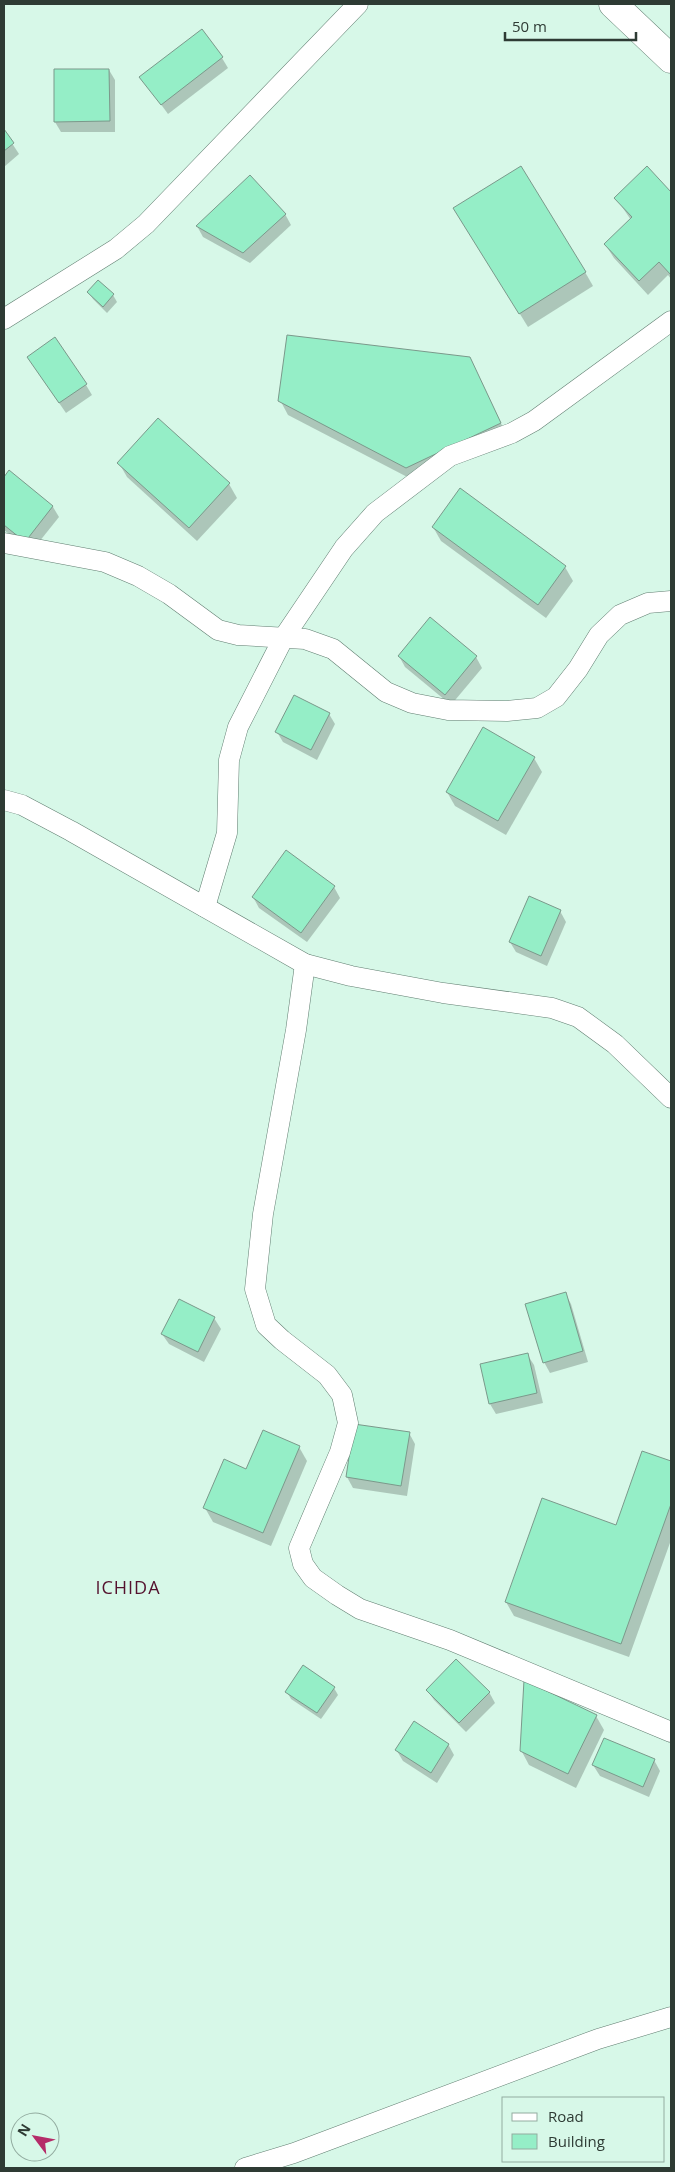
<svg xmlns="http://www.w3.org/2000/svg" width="675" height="2172" viewBox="0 0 675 2172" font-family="'Open Sans',sans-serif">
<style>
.shadow{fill:#0003}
.building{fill:#95eec7;stroke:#7b998b}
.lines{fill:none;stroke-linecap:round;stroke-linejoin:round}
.minor-casing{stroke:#617e71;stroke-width:21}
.secondary-casing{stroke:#617e71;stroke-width:29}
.minor{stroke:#fff;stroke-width:20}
.secondary{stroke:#fff;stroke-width:28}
.labels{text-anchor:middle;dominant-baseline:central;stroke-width:4;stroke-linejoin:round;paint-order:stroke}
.quarter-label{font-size:18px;letter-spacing:1px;fill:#54122e;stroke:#d7f8e8}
</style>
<rect width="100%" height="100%" fill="#d7f8e8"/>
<g class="shadow">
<polygon points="222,58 228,68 168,114 141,77"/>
<polygon points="109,70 115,80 115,132 61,132 55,122"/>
<polygon points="4,131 19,154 4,167"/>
<polygon points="647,168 671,193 671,279 668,275 648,295 614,258 605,244 631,220 616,198"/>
<polygon points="285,214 291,225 250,263 203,237 197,226"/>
<polygon points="463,222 585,272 593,286 528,327"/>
<polygon points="99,281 113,295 117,302 107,313 93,299 89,293"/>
<polygon points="35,368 86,385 92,395 66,413"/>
<polygon points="477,373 508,438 415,481 288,415 280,400"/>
<polygon points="119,463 229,484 237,498 197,541 127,477"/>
<polygon points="10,472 53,507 59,517 31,552 4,530 4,479"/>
<polygon points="433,527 565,567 573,581 546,618 441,541"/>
<polygon points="399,656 476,657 482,668 451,705 405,667"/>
<polygon points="329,714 335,724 317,760 283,742 277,732"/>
<polygon points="534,758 542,772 506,835 455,806 447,792"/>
<polygon points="334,887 340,898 307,942 259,908 253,897"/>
<polygon points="560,911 566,922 547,966 516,952 510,942"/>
<polygon points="565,1293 571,1304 588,1362 550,1373 544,1362"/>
<polygon points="214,1318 221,1329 204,1362 169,1344 162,1334"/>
<polygon points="527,1354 534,1365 543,1403 496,1414 490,1404"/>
<polygon points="409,1433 415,1444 407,1496 353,1488 347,1477"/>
<polygon points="299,1447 307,1461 271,1546 213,1522 205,1508 247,1470"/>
<polygon points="643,1452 671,1462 671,1540 629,1657 514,1616 506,1602 617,1526"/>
<polygon points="334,1688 338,1695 321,1719 291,1699 287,1692"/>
<polygon points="427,1690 489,1692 495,1703 466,1732 434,1700"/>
<polygon points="596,1716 604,1730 576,1788 529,1765 521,1750"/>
<polygon points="448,1744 454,1755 437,1783 403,1761 397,1751"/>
<polygon points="654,1760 660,1771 649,1797 600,1776 593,1765"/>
</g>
<g class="building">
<polygon points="202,29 223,57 161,105 139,77"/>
<polygon points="54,69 109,69 110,121 54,122"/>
<polygon points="4,129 14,143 4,151"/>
<polygon points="521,166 586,272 519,314 453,208"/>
<polygon points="647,166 671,192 671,275 659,262 639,281 604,244 632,217 614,198"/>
<polygon points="250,175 286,214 243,253 196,226"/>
<polygon points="98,280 114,294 103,307 87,292"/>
<polygon points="287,335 470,357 501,423 406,468 278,401"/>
<polygon points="55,337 87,384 59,403 27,357"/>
<polygon points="158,418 230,483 189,528 117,463"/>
<polygon points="9,470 53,506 25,542 4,525 4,477"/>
<polygon points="460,488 566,566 538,605 432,527"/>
<polygon points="430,617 477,656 445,695 398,656"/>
<polygon points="294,695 330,713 311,750 275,732"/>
<polygon points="483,727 535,757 498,821 446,792"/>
<polygon points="286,850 335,886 301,933 252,897"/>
<polygon points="529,896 561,910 541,956 509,942"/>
<polygon points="566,1292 583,1351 543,1363 525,1304"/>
<polygon points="179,1299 215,1317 198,1352 161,1334"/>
<polygon points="528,1353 537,1393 489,1404 480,1364"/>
<polygon points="354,1424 410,1432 401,1486 346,1477"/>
<polygon points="263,1430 300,1446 263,1533 203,1508 224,1459 246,1469"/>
<polygon points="642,1451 671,1461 671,1504 621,1644 505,1602 542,1498 616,1525"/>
<polygon points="456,1659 490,1692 459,1723 426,1690"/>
<polygon points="303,1665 335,1687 317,1713 285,1692"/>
<polygon points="524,1680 597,1715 568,1774 520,1751"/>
<polygon points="414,1721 449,1744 431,1773 395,1750"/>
<polygon points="604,1738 655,1759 643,1787 592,1765"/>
</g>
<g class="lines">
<defs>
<g id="minor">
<polyline points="4,319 116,249 146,224 358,4"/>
<polyline points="4,543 105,562 138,576 169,594 218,630 238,635 305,639 333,649 386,692 412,703 448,710 507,711 537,708 556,697 578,669 599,635 620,615 648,603 671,601"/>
<polyline points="4,800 22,805 71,831 305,964 351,976 443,993 552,1008 578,1017 615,1044 671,1098"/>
<polyline points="205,907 227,833 229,760 238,727 284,637 344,548 375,513 450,456 512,433 534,421 671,321"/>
<polyline points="305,964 296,1030 263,1214 255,1289 266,1325 282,1340 327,1375 342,1395 348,1423 340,1452 299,1548 303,1564 313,1578 337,1595 360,1609 450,1640 671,1732"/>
<polyline points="245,2168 294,2153 598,2039 671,2017"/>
</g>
<polyline id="secondary" points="613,4 671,59"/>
</defs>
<use href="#minor" class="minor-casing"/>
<use href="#secondary" class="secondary-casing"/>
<use href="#minor" class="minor"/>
<use href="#secondary" class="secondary"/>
</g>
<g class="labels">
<g class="quarter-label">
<text x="128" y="1587">ICHIDA</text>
</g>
</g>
<rect width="675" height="2172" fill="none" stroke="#2e3b34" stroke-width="10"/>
<rect x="502" y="2097" width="162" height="65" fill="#d7f8e8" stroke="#93aca0"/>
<rect x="512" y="2113" width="25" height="8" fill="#ffffff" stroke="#93aca0"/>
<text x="548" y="2122" font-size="15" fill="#2e3b34">Road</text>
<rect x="512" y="2134" width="25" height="15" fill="#95eec7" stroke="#93aca0"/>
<text x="548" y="2147" font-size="15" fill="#2e3b34">Building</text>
<g transform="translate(35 2137) rotate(302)"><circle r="24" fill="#d7f8e8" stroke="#93aca0"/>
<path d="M0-4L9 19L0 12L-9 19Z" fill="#b52c69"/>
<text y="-8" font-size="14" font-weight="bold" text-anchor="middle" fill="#2e3b34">N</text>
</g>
<path d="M505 32v8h131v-8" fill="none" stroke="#2e3b34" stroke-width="2.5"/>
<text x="512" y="32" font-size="15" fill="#2e3b34" stroke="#d7f8e8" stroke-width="4" paint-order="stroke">50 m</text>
</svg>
